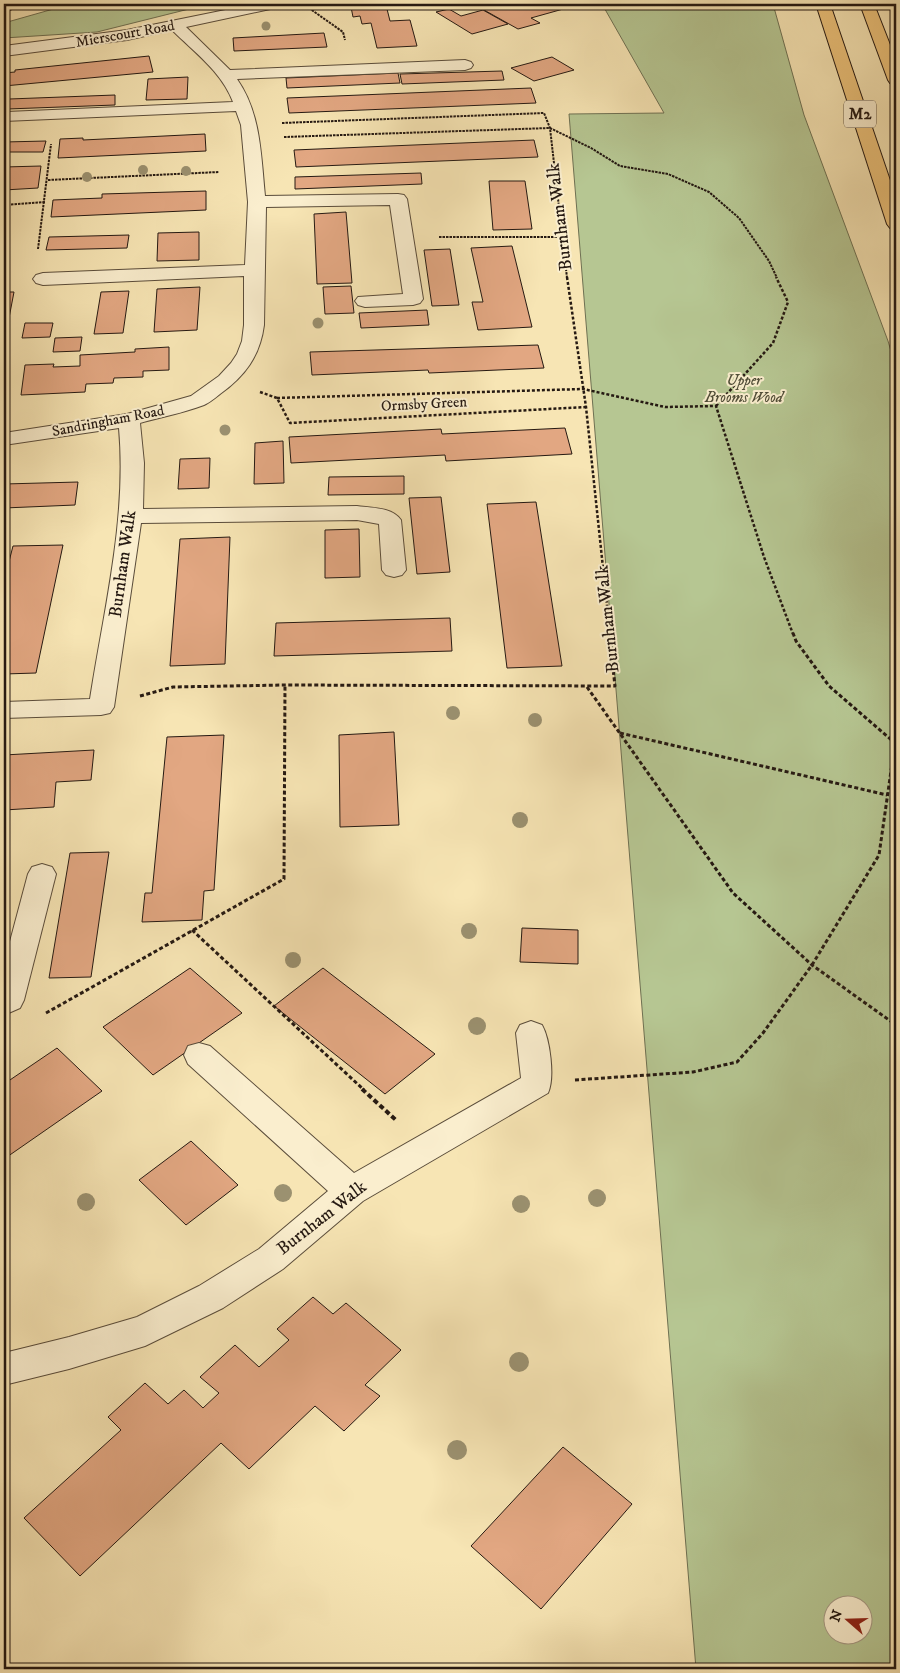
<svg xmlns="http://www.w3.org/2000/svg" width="900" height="1673" viewBox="0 0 900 1673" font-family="'IM FELL DW Pica',serif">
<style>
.green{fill:#b6c692;stroke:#6e7052;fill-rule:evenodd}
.building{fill:#e2a782;stroke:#251912}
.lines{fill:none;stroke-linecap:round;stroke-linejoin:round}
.minor-casing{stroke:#5a4c3a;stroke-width:2}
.highway-casing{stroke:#251912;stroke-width:2}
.path-far3{stroke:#251912;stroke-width:2;stroke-dasharray:2.5 1;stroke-linecap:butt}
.path-far2{stroke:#251912;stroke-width:2.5;stroke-dasharray:3 2;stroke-linecap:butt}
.path-far1{stroke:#251912;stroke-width:3;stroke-dasharray:4 2.5;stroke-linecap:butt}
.path{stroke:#251912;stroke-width:4;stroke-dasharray:5 3;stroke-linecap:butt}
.minor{fill:#faeece;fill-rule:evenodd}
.highway{fill:#ecc27a;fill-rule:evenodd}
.tree{fill:#9b9170}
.labels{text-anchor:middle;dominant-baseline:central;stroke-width:4;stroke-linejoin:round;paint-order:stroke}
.far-street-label{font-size:15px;fill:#251912;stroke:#faeece}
.far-park-label{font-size:15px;font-style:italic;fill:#504d38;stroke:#faeece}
.shield{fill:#faeece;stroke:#65594a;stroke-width:1}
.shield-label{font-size:16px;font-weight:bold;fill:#251912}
.street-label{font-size:18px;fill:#251912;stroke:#faeece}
</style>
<rect width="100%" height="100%" fill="#f7e5b4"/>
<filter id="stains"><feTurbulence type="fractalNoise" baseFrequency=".004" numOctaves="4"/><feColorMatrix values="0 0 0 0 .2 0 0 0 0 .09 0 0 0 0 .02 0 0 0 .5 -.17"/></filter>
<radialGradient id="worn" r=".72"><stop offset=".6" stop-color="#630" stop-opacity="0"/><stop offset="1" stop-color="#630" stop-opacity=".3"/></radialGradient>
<g class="green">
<polygon points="71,4 209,4 97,32 4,38 4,23"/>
<path d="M602,4h171l31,111 84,226 8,27v1301h-200l-127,-1555 95,-1zM832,1606h30v30h-30z"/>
</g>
<g class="building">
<polygon points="4,4 31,4 4,12"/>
<polygon points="509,4 569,4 574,6 531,18 540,23 518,29 484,10"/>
<polygon points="386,5 390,21 410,20 417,46 377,48 371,23 362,24 360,16 353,17 351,7"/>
<polygon points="449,9 461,16 483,10 508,24 472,34 436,12"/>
<polygon points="324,33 327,47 234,51 233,38"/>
<polygon points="149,56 153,72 4,86 4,73 15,72 15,70"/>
<polygon points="552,57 574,70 534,81 511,68"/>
<polygon points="502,71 504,80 402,84 400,74"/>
<polygon points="398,73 400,83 287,88 286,78"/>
<polygon points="188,77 187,99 146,100 148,79"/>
<polygon points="531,88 536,103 289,113 287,98"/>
<polygon points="115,95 115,105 7,109 9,99"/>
<polygon points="205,134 206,151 58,158 60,139 83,138 83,140"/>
<polygon points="534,140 538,157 296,167 294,150"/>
<polygon points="46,141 43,152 4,152 4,142"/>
<polygon points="41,166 38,188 4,190 4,167"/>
<polygon points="421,173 422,184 295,189 295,177"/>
<polygon points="489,181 525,181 532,229 493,230"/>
<polygon points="206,191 206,210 51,217 53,200 102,198 102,194"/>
<polygon points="346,212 352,283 317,284 314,214"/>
<polygon points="4,222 9,222 4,247"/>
<polygon points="199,232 199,260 157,261 158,233"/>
<polygon points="129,235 127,248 46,250 49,237"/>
<polygon points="512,246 532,327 478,330 472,302 483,302 471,248"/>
<polygon points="450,249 459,305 432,306 424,250"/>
<polygon points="351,286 354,313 325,314 323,287"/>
<polygon points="200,287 197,330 154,332 157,289"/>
<polygon points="129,291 123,333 94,334 101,292"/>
<polygon points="4,292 14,292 9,318 4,320"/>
<polygon points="427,310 429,325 361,328 359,313"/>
<polygon points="25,323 53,323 50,337 22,338"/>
<polygon points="82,337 80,351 53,352 55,338"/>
<polygon points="538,345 544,368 429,373 428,370 312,375 310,352"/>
<polygon points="169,347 169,370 143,371 143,377 114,378 113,383 86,384 85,392 21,395 25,365 54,364 53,367 80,366 80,355 135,352 135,349"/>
<polygon points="565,428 572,454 446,461 445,455 291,463 289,437 441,429 442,434"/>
<polygon points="283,441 284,483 254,484 255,443"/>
<polygon points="210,458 209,488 178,489 180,459"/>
<polygon points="404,476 404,494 328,495 329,477"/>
<polygon points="78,482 75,505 4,508 4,484"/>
<polygon points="441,497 450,572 417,574 409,498"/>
<polygon points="536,502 562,666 507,668 487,504"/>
<polygon points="359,529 360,577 325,578 325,530"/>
<polygon points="230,537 225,664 170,666 180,539"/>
<polygon points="63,545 36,673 4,674 4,581 13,546"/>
<polygon points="450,618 452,651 274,656 276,623"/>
<polygon points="394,732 399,825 340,827 339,735"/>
<polygon points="224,735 214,890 204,891 202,920 142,922 145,893 152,893 167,737"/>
<polygon points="94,750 91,780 56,782 54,807 4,810 4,755"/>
<polygon points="109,852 91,977 49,978 70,853"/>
<polygon points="522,928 578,930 578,964 520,962"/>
<polygon points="190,968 242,1013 153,1075 103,1027"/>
<polygon points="323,968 435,1054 385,1094 274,1006"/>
<polygon points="57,1048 102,1091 4,1159 4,1084"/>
<polygon points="191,1141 238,1185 186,1225 139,1180"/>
<polygon points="313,1297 333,1314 346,1303 401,1350 365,1385 380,1396 344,1431 315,1406 249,1469 221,1443 80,1576 24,1518 121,1430 108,1417 145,1383 168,1404 184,1390 203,1408 219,1393 200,1377 235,1345 259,1367 289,1340 277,1329"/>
<polygon points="563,1447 632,1504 541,1609 471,1546"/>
</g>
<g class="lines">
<defs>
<g id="minor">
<path d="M255,4h27l-2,3 -5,1 -89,19 44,43 235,-10 6,2 2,3 -2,3 -6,2 -228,9c24,34 24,77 28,117l133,-2 6,1 3,4 16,100 -3,4 -7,2 -48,2 -7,-2 -3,-4 3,-4 45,-3 -13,-89 -124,2 -2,118c-4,31 -19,51 -44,69 -5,4 -11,9 -16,11 -21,8 -43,12 -64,18l4,40 -1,46 214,-3c14,2 35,1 44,14l5,50 -4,5 -8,2 -8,-2 -4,-5 -3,-46 -22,-4 -216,3 -27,184 -4,6 -9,2 -97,3v-16l86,-3c14,-90 37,-180 29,-271l-115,17v-12l123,-19 64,-18 28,-20 12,-13 6,-9 5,-13 2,-16v-49l-201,9 -7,-2 -3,-4 3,-4 7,-2 202,-8 3,-63 -7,-77 -5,-14 -232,10v-8l3,-1 226,-10c-11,-30 -40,-51 -61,-72l-45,10 -123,16v-10l123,-16z"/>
<polygon points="42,864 52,867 56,874 24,1000 20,1008 4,1015 4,964 28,874 32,867"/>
<path d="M531,1021l11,4c8,14 13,53 6,68l-185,108 -80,68 -60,39 -78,38 -76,23 -65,16v-32l65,-16 68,-20 62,-31 60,-37 69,-58 -140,-127 -4,-9 4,-9 11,-3 11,3 144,127 167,-95 -5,-45 4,-8z"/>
</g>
<g id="highway">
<polygon points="816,4 830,4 896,198 896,229 890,228 887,224"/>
<polygon points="860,4 874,4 896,60 896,85 890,83 888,80"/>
</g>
</defs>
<use href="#minor" class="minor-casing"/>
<use href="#highway" class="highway-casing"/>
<g class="path-far3">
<polyline points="306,6 343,32 345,40"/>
<polyline points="282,123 544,113 550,128 567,278"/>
<polyline points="284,137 550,128 591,148 620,166 668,174 709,192 739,218 769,261 777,278"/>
<polyline points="48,180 219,172"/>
<polyline points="4,205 45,202"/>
<polyline points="439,237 561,237"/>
<polyline points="38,249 51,144"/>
</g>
<g class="path-far2">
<polyline points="567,277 586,407 610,634"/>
<polyline points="260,392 277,398 290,423 586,407"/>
<polyline points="277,398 583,389 665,407 716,406 764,557 793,634"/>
<polyline points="716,406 773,343 788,302 776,277"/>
</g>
<g class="path-far1">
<polyline points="587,687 733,893 812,965 896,1025"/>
<polyline points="140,696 173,687 285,685 615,686 609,633"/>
<polyline points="620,733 887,795"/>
<polyline points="192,930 364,1090"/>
<polyline points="46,1013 284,879 285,685"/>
<polyline points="575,1080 693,1072 737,1062 763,1033 812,965 879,855 895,743 829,686 796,641 793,633"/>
</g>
<polyline class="path" points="362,1089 397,1121"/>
<use href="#minor" class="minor"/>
<use href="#highway" class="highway"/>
</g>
<g class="tree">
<circle cx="266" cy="26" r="4.5"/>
<circle cx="143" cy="170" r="5"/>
<circle cx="186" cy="171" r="5"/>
<circle cx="87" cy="177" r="5"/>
<circle cx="318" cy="323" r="5.5"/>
<circle cx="225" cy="430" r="5.5"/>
<circle cx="453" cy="713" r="7"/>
<circle cx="535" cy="720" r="7"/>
<circle cx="520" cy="820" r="8"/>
<circle cx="469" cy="931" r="8"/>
<circle cx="293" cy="960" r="8"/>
<circle cx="477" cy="1026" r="9"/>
<circle cx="283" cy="1193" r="9"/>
<circle cx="597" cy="1198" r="9"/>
<circle cx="86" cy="1202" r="9"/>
<circle cx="521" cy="1204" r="9"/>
<circle cx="519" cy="1362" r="10"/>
<circle cx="457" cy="1450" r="10"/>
</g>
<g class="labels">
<g class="far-street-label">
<text transform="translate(125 34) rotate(-10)">Mierscourt Road</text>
<text transform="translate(424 404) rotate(-3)">Ormsby Green</text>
<text transform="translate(108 421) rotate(-11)">Sandringham Road</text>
</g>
<g class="far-park-label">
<text x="744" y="380">Upper<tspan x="744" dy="17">Brooms Wood</tspan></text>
</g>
<rect class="shield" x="844" y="100.5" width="32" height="27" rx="4"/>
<g class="shield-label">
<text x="860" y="114">M2</text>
</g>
<g class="street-label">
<text transform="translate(560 217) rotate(-97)">Burnham Walk</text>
<text transform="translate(123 564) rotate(-82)">Burnham Walk</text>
<text transform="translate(608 619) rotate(-96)">Burnham Walk</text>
<text transform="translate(322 1218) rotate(-38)">Burnham Walk</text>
</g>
</g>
<rect width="900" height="1673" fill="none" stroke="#f7e5b4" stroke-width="20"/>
<rect x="5" y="5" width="890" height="1663" fill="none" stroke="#251912" stroke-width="2.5"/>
<rect x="10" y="10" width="880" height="1653" fill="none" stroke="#251912"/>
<g transform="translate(848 1620) rotate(290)"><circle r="24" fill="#faeece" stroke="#a59983"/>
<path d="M0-4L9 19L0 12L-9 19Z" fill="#8f2418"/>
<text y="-8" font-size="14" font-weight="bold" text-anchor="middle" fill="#251912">N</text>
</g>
<rect width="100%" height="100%" filter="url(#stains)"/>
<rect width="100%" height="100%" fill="url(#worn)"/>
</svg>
